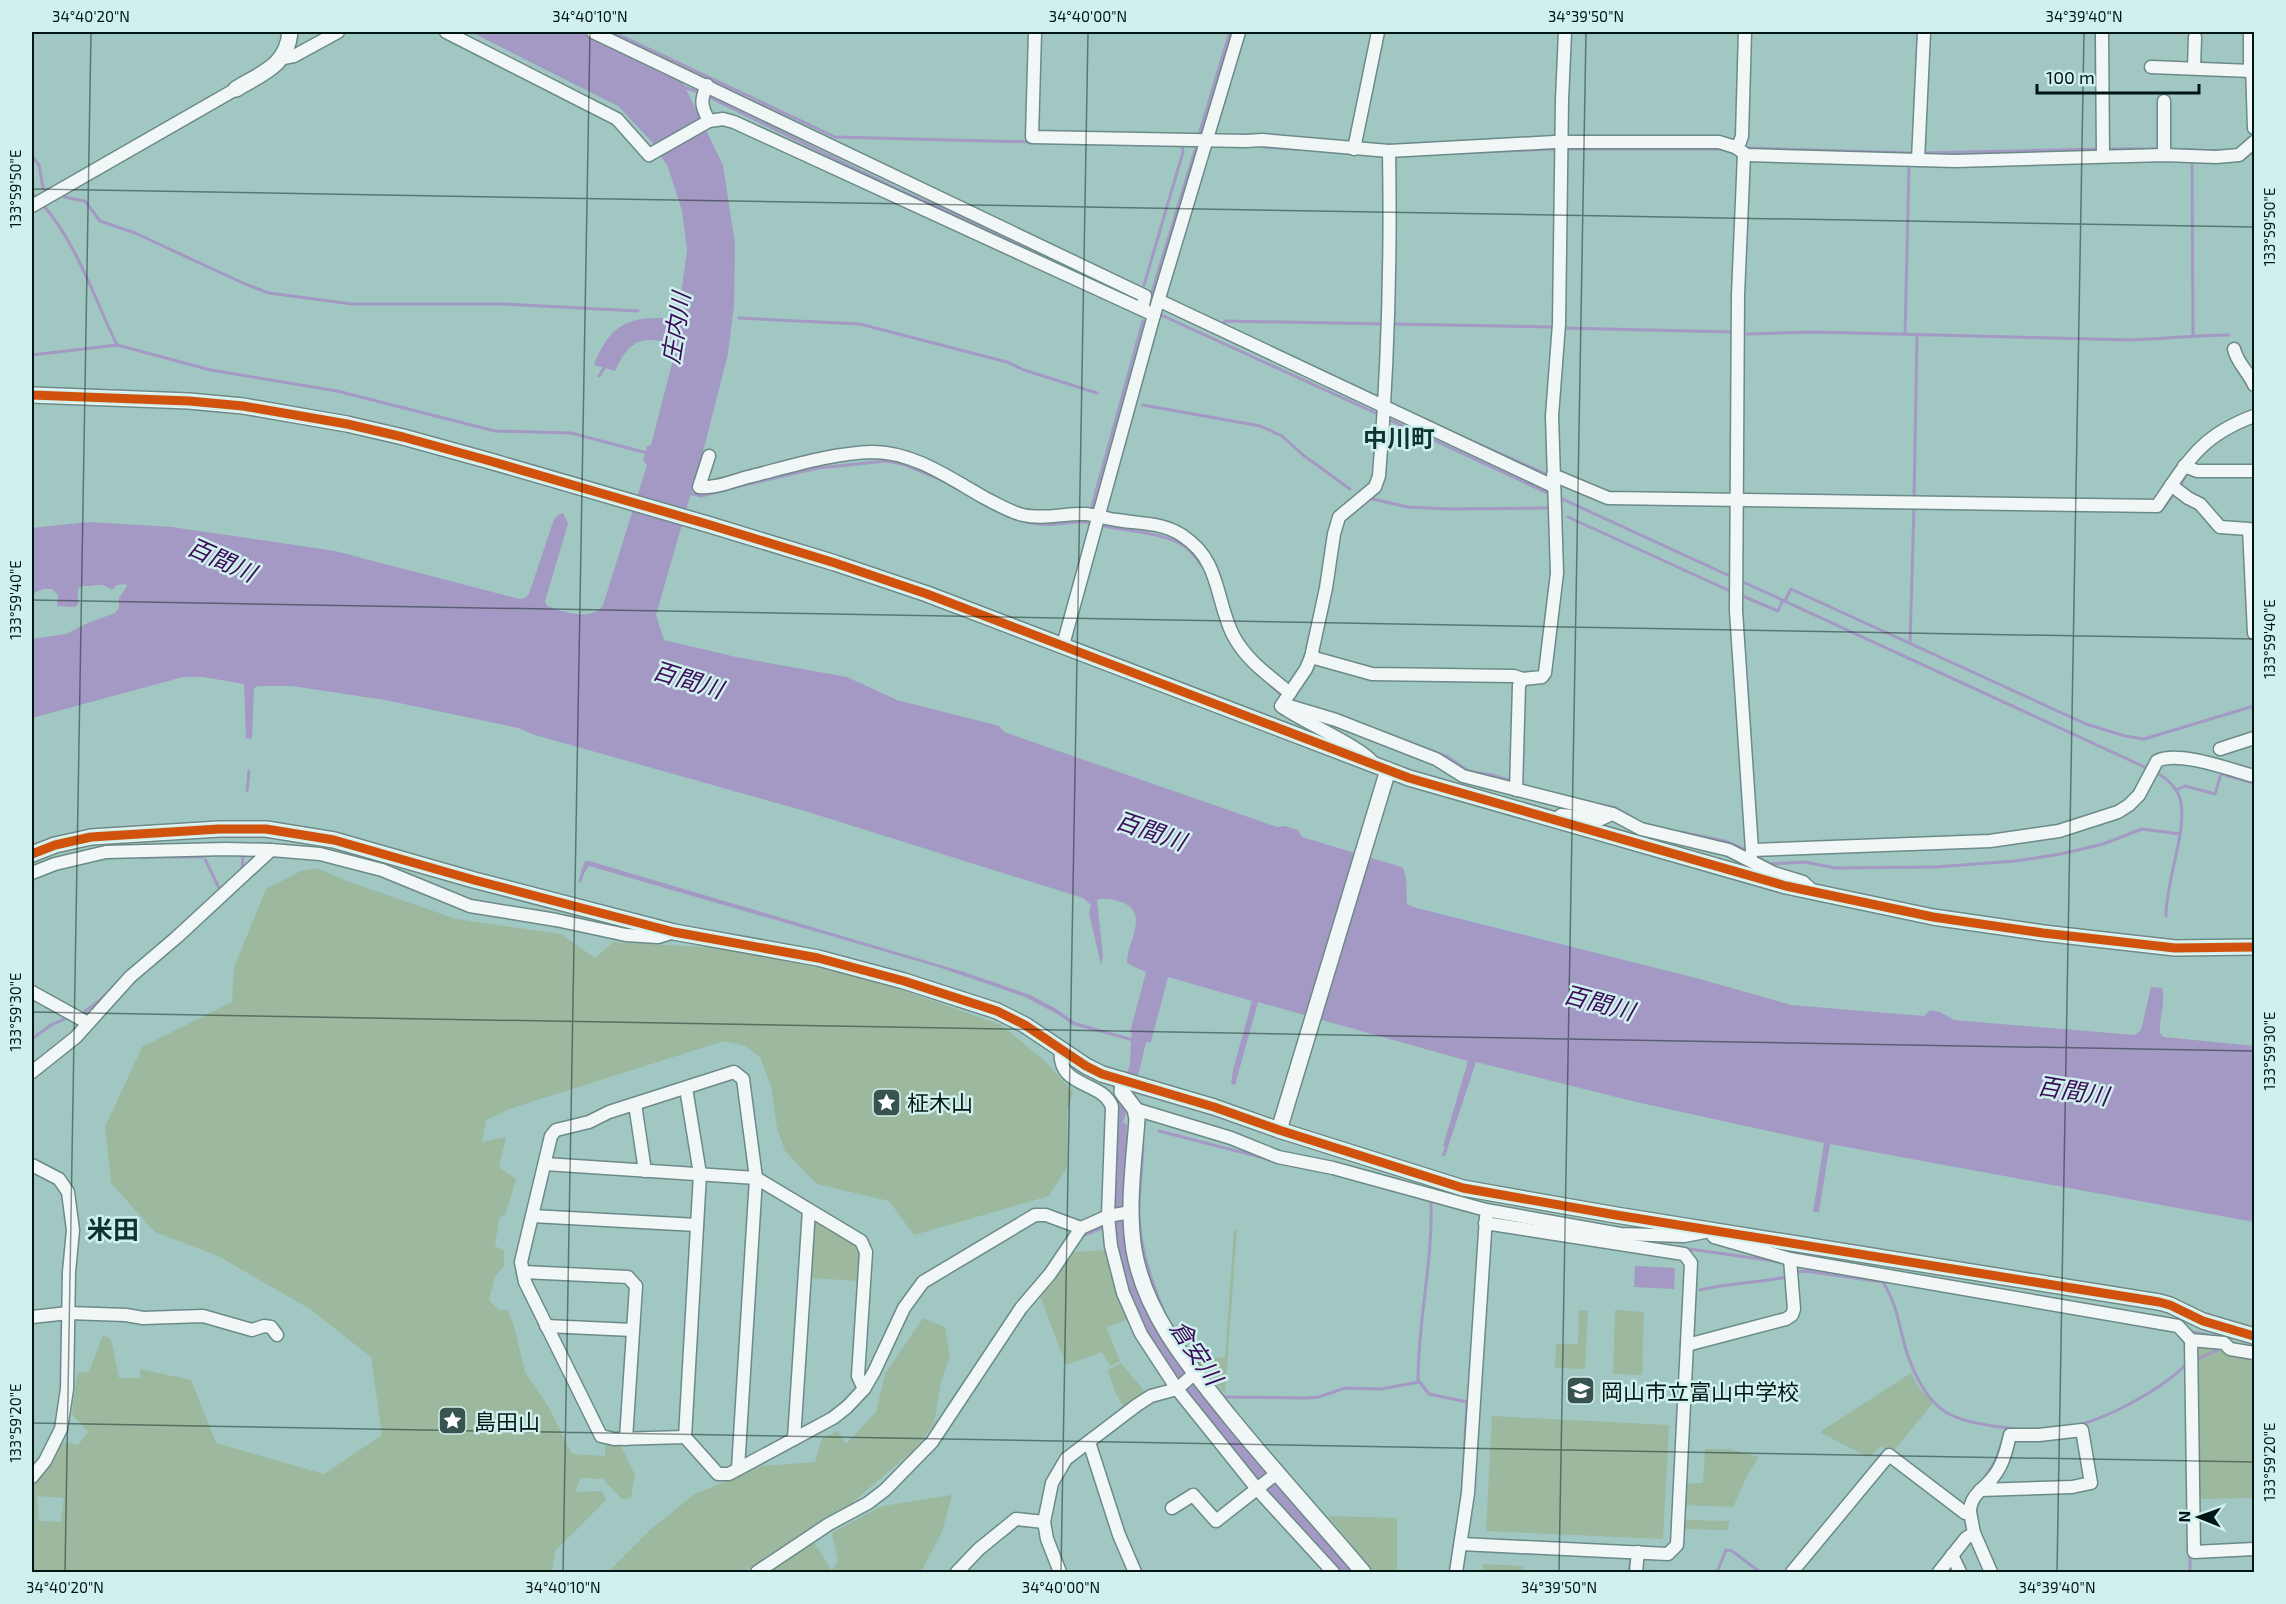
<svg xmlns="http://www.w3.org/2000/svg" width="2286" height="1604" viewBox="0 0 2286 1604" font-family="'Exo 2','Noto Sans JP',sans-serif">
<style>
.green{fill:#9cb89f;fill-rule:evenodd}
.water{fill:#a499c4}
.lines{fill:none;stroke-linecap:round;stroke-linejoin:round}
.stream{stroke:#a499c4;stroke-width:3}
.minor-casing{stroke:#6c8a87;stroke-width:15}
.tertiary-casing{stroke:#6c8a87;stroke-width:18}
.minor{stroke:#f1f7f6;stroke-width:12}
.tertiary{stroke:#f1f7f6;stroke-width:15}
.cycleway-casing{stroke:#cff0ec;stroke-width:13}
.cycleway{stroke:#d1520d;stroke-width:9}
.ticks{fill:none;stroke:#001614;stroke-width:1.5;stroke-opacity:0.45}
.labels{text-anchor:middle;dominant-baseline:central;stroke-width:5;stroke-linejoin:round;paint-order:stroke}
.poi-label{font-size:22px;fill:#001614;stroke:#cff0ec;text-anchor:start}
.water-label{font-size:24px;font-style:italic;fill:#3c0b5a;stroke:#cff0ec}
.neighbourhood-label{font-size:24px;font-weight:bold;fill:#0f3330;stroke:#cff0ec}
.quarter-label{font-size:26px;font-weight:bold;fill:#0f3330;stroke:#cff0ec}
.neatline{fill:none;stroke:#001614;stroke-width:2}
.ticks-label{font-size:15px;text-anchor:middle;fill:#001614}
</style>
<rect width="100%" height="100%" fill="#a1c7c2"/>
<g class="green">
<path d="M317,868l27,12 112,39 105,15 34,24 18,-16 125,7 141,33 122,43 45,37 27,30 -6,20v55l-18,29 -135,39 -25,-34 -72,-17 -32,-33 -8,-23 -6,-42 -11,-29 -15,-11 -21,-5 -212,67 -26,12 -4,22 24,-5 -7,30 17,12 -10,34 -7,6 -4,27 9,5v15l-9,10 -6,24 10,10h9l6,16 11,46 23,34 24,48 33,2v-13l16,3 14,29 -4,23 -9,1 -19,-20 -22,-1 -6,14 27,-1 4,9 -51,51 -3,21h-520v-85l27,-41 6,-4 13,3 10,-13 -16,-18 5,-41 12,-1 14,-37 8,4 8,39h21v-9l51,11 25,63 108,31 58,-39 -11,-78 -61,-48 -92,-53 -63,-24 -44,-49 -6,-56 37,-80 90,-45 2,-35 32,-78 35,-18zM37,1496l27,2 -3,24 -22,-1z"/>
<polygon points="817,1220 857,1245 861,1252 860,1281 809,1278 812,1222"/>
<polygon points="1237,1229 1225,1394 1195,1358 1195,1356 1225,1358 1234,1230"/>
<polygon points="1108,1250 1130,1319 1106,1327 1120,1361 1110,1366 1102,1352 1066,1365 1040,1296 1055,1280 1073,1252"/>
<polygon points="1579,1310 1588,1311 1585,1369 1555,1368 1556,1344 1578,1344"/>
<polygon points="1615,1310 1644,1312 1642,1375 1613,1374"/>
<polygon points="923,1318 945,1327 950,1357 941,1382 934,1424 915,1449 846,1508 743,1572 608,1572 650,1530 695,1494 762,1466 815,1462 822,1438 838,1431 846,1444 876,1412 885,1374"/>
<polygon points="2197,1343 2222,1346 2254,1358 2254,1498 2197,1499"/>
<polygon points="1121,1363 1145,1392 1124,1407 1115,1392 1108,1370"/>
<polygon points="1911,1373 1918,1387 1933,1403 1892,1453 1881,1446 1870,1456 1866,1456 1821,1433 1823,1430"/>
<polygon points="1492,1416 1669,1425 1663,1539 1486,1531"/>
<polygon points="1705,1449 1729,1449 1759,1457 1747,1476 1733,1507 1684,1505 1684,1484 1703,1483"/>
<polygon points="952,1495 942,1532 921,1572 831,1572 838,1561 832,1533 882,1506"/>
<polygon points="1328,1516 1397,1518 1397,1571 1427,1572 1375,1572"/>
<polygon points="1682,1520 1685,1520 1730,1521 1727,1530 1682,1529"/>
<polygon points="813,1541 831,1569 829,1572 763,1572"/>
<polygon points="1483,1564 1523,1566 1523,1572 1483,1572"/>
</g>
<g class="water">
<path d="M471,32h110l99,45 43,88 12,79 -1,61 -6,49 -23,90 -49,171 8,25 72,17 111,20 50,23 102,26 5,6 273,95 7,-1 14,4 4,7 96,29 5,2 3,10 1,26 6,3 283,71 95,27 133,11 6,-6 10,2 14,8 181,15 6,-5 10,-43 11,1c4,14 -3,30 -2,45l4,4 90,9v176l-424,-78 -11,68h-6l11,-69 -188,-41 -160,-40 -31,94h-3l3,-10h-2l25,-85 -210,-59 -23,83 -4,-1 2,-14 19,-69 -84,-24 -17,65h-5l-6,26 -17,54 4,3 -1,8 3,1 -1,10 -2,1 2,2 1,8h-3l-2,69 6,41 18,46 19,36 17,24 18,19 54,71 98,111h-15l-89,-102 -55,-69 -37,-48 -20,-36 -18,-49 -7,-47 2,-109 15,-48 1,-23 -58,-16 -14,-10 -34,-18 -87,-30 -349,-101 -4,6h-4l4,-11h4l375,111 66,23 25,13 20,14 56,16 1,-5 -2,-1 16,-60 -16,-7 -3,-3c0,-20 22,-47 -3,-59 -8,-3 -19,-6 -27,-3l6,56 -2,9 -12,-52 2,-8 -8,-7 -278,-87 -270,-76 -17,-7 -133,-28 -93,-14h-34l-4,2 -2,51 -6,-1 -2,-54 -41,-7h-20l-151,41v-79l34,-5 22,-11 27,-10 4,-5v-10l8,-12 -1,-2 -9,1 -5,5c-11,-9 -18,-3 -30,-4l-4,3v15l-3,3 -18,-1 1,-11 -6,-6h-9l-11,5v-66l57,-6 83,5 163,24 185,48 5,-1 4,-4 25,-75 6,-5 3,-1 5,11 -23,77 2,5c16,6 45,16 56,-1l44,-140 -4,-4 4,-15 4,-1 24,-93v-7c-33,-11 -46,-5 -60,26l-21,-6c16,-42 37,-50 80,-46l4,-2 9,-67 -5,-39 -14,-44 -16,-25 -34,-36z"/>
<polygon points="1635,1266 1675,1268 1674,1289 1634,1287"/>
</g>
<g class="lines">
<g class="stream">
<polyline points="613,32 835,137 1031,142"/>
<polyline points="2096,32 2096,73"/>
<polyline points="684,87 701,93"/>
<polyline points="707,96 893,187 1067,265"/>
<polyline points="1198,138 1230,32"/>
<polyline points="1263,147 1297,149"/>
<polyline points="1747,148 1914,153"/>
<polyline points="1566,149 1723,149"/>
<polyline points="2106,149 2160,149"/>
<polyline points="2166,149 2222,151"/>
<polyline points="1479,152 1555,149"/>
<polyline points="1920,153 2100,149"/>
<polyline points="32,156 39,165 43,188"/>
<polyline points="2192,162 2193,335"/>
<polyline points="32,195 34,195"/>
<polyline points="64,197 85,201 100,221 135,233 245,284 269,293 352,304 503,304 638,311"/>
<path d="M44,206c34,40 50,92 73,139"/>
<polyline points="1086,274 1128,297"/>
<polyline points="1144,285 1183,152 1182,146 1179,146"/>
<polyline points="1150,299 1197,144"/>
<polyline points="671,310 677,310 678,302 684,303"/>
<polyline points="1161,315 1380,415"/>
<polyline points="739,318 860,324 1007,362 1024,370 1097,393"/>
<polyline points="1393,324 1552,327"/>
<polyline points="1222,326 1225,321 1385,324"/>
<polyline points="1564,328 1733,332"/>
<path d="M1747,334l68,-2 316,8c33,-1 65,-5 98,-5"/>
<polyline points="1905,335 1909,166"/>
<polyline points="32,355 117,345 211,370 337,391 495,431 571,433 647,453"/>
<polyline points="599,376 606,365"/>
<polyline points="1143,405 1260,426 1282,436 1303,455 1350,489"/>
<polyline points="1386,418 1552,495"/>
<polyline points="1443,428 1548,475"/>
<polyline points="2179,487 2188,472"/>
<polyline points="727,489 818,468 886,461 903,464 942,480"/>
<polyline points="689,493 701,496 718,492"/>
<polyline points="1558,497 1732,577"/>
<polyline points="1368,498 1408,507 1448,509 1550,508"/>
<polyline points="1914,500 1917,336"/>
<path d="M981,503c24,13 49,24 76,21 12,-1 21,-4 33,-1"/>
<polyline points="1091,510 1143,321"/>
<polyline points="2158,512 2162,510 2175,492"/>
<polyline points="1568,517 1730,591"/>
<path d="M1104,526c24,5 64,7 83,22 7,6 13,15 18,22"/>
<polyline points="1741,581 2149,769"/>
<polyline points="1740,595 1778,611 1783,600"/>
<polyline points="1785,601 1791,589 2086,724 2125,736 2144,739 2254,706"/>
<polyline points="1910,643 1914,506"/>
<polyline points="1266,681 1280,694"/>
<polyline points="1416,745 1448,757 1468,771 1492,775 1512,781"/>
<path d="M2155,772c12,6 24,17 26,31 5,33 -15,77 -15,113"/>
<polyline points="2176,790 2185,786 2215,794 2221,774 2254,783"/>
<polyline points="247,791 249,771"/>
<polyline points="1602,805 1616,808 1632,817"/>
<polyline points="1681,832 1725,841 1746,850"/>
<polyline points="141,857 202,857"/>
<polyline points="205,859 221,892"/>
<polyline points="1761,859 1770,864 1805,862 1835,868 1936,867 2015,861 2061,854 2103,844 2142,829 2180,834"/>
<polyline points="242,870 243,855"/>
<polyline points="580,881 584,869"/>
<polyline points="468,911 482,914"/>
<polyline points="85,1011 99,1001 115,985"/>
<polyline points="32,1039 51,1025 69,1017"/>
<polyline points="1159,1131 1264,1158"/>
<path d="M1143,1147c-1,22 -4,43 -4,65 0,36 14,75 28,107"/>
<polyline points="1416,1197 1467,1211"/>
<path d="M1431,1202c2,60 -13,118 -13,178l11,14 38,8 -5,95"/>
<polyline points="1495,1218 1526,1223"/>
<polyline points="1082,1236 1107,1226"/>
<polyline points="1675,1247 1781,1262"/>
<path d="M1796,1274l2,-2 7,-1 78,11c12,19 16,40 21,61 7,26 22,60 47,72 19,9 44,11 64,14"/>
<path d="M1700,1290c28,-7 58,-7 87,-13"/>
<polyline points="2192,1332 2214,1336"/>
<polyline points="2198,1359 2218,1350"/>
<polyline points="1222,1397 1306,1398 1319,1397 1345,1388 1381,1389 1419,1382"/>
<path d="M2078,1425c32,-8 86,-37 108,-61"/>
<polyline points="1983,1480 1996,1460 2006,1429"/>
<polyline points="1964,1507 1964,1504 1971,1494"/>
<polyline points="1640,1571 1686,1572"/>
<polyline points="1450,1572 1456,1533"/>
<polyline points="1629,1572 1631,1557"/>
<polyline points="1717,1572 1726,1550 1732,1551 1760,1572"/>
<polyline points="2190,1572 2190,1553"/>
</g>
<defs>
<g id="minor">
<polyline points="446,32 617,119 649,155 709,121 723,119 734,122 1154,315"/>
<polyline points="593,32 1145,296 1142,309"/>
<polyline points="1035,32 1032,137 1246,141 1262,140 1389,151 1555,142 1719,142 1735,147 1747,155 1955,161 2164,155 2216,157 2239,155 2254,142"/>
<polyline points="2102,32 2103,156"/>
<polyline points="2250,32 2250,64"/>
<polyline points="283,58 294,56 338,32"/>
<polyline points="2252,64 2254,128"/>
<polyline points="2151,67 2251,71"/>
<polyline points="2194,68 2195,37"/>
<path d="M707,85c-7,16 -6,21 2,36"/>
<polyline points="1735,147 1740,142 1742,136 1745,32"/>
<polyline points="1354,149 1378,32"/>
<polyline points="1744,154 1738,295 1736,611 1752,850 1750,860"/>
<polyline points="2164,155 2164,101"/>
<polyline points="1918,160 1924,32"/>
<polyline points="32,206 236,89"/>
<polyline points="1160,301 1553,486"/>
<path d="M2234,349c3,14 14,22 20,36"/>
<path d="M709,456l-10,31c15,2 34,-6 49,-10 40,-10 83,-24 125,-25 41,0 78,27 112,46 12,6 25,14 38,17 21,5 42,-2 63,-1 10,1 21,5 31,6 23,4 46,2 66,16 38,25 32,63 50,99 13,25 35,40 57,58"/>
<polyline points="2184,466 2197,471 2254,471"/>
<path d="M1553,475l55,23 549,8c31,-45 43,-70 97,-90"/>
<polyline points="2171,485 2188,498 2200,504 2220,527 2249,529 2254,633"/>
<polyline points="1063,645 1154,315 1239,32"/>
<polyline points="1311,657 1372,674 1514,676 1523,679"/>
<polyline points="1286,705 1336,720 1436,759 1463,776 1613,814 1641,829 1729,850 1774,873 1803,882 1814,892"/>
<polyline points="2220,749 2254,738"/>
<path d="M1373,763c-7,-14 -74,-43 -92,-57l25,-37 5,-12 15,-69 8,-54 5,-17 36,-30 4,-11c9,-109 12,-216 10,-325"/>
<polyline points="1516,790 1519,685 1523,679 1542,677 1545,673 1557,573 1552,416 1559,324 1562,100 1565,32"/>
<polyline points="1555,820 1561,815 1601,819 1612,814"/>
<path d="M1752,850l238,-9 69,-10 59,-19 11,-7 10,-10 18,-34c21,-11 74,9 97,15"/>
<polyline points="32,873 55,864 106,852 226,849 271,850 320,854 382,870 470,906 556,920 626,935 658,937 674,932"/>
<polyline points="32,992 88,1023"/>
<path d="M1061,1049c-5,40 42,31 51,58l-4,109 3,30 12,47 18,41 36,55 81,101 75,82"/>
<polyline points="32,1072 76,1037 130,977 177,937 271,850"/>
<polyline points="686,1088 700,1174 685,1437 718,1474 729,1474 833,1418 847,1407 864,1389 874,1372 904,1308 923,1282 1035,1215 1046,1215 1081,1228"/>
<polyline points="635,1104 645,1171"/>
<polyline points="1135,1109 1231,1138 1278,1157 1333,1168 1486,1210 1620,1234 1684,1236 1710,1231 1714,1237 1790,1259 2178,1326 2191,1340 2224,1343 2230,1349 2254,1353"/>
<polyline points="545,1164 756,1178 861,1241 866,1252 858,1376 864,1389"/>
<polyline points="32,1165 59,1179 68,1192 73,1230 69,1272 67,1389 61,1429 45,1461 32,1477"/>
<polyline points="532,1216 697,1225"/>
<polyline points="523,1272 628,1277 636,1286 626,1439"/>
<polyline points="32,1317 68,1313 126,1315 143,1318 203,1316 252,1330 264,1326 271,1327 277,1335"/>
<polyline points="546,1326 633,1330"/>
<polyline points="2191,1340 2194,1552 2254,1549"/>
<polyline points="1687,1345 1786,1319 1792,1315 1794,1309 1790,1259"/>
<polyline points="685,1437 614,1439 601,1436 525,1282 521,1262 551,1136 556,1130 589,1122 609,1112 734,1072 743,1079 756,1178 738,1469"/>
<polyline points="794,1439 809,1210"/>
<polyline points="1089,1442 1119,1535 1135,1572"/>
<polyline points="1172,1508 1193,1495 1216,1521 1276,1474"/>
<path d="M1970,1512c0,-18 15,-23 24,-36 9,-11 13,-28 16,-41h29l43,-5 9,53 -19,4 -92,3"/>
<polyline points="1461,1544 1668,1554 1677,1545 1691,1263 1684,1254 1485,1223"/>
<polyline points="1952,1555 1960,1572"/>
<polyline points="757,1572 829,1524 868,1503 885,1490 932,1442 1021,1308 1050,1274 1081,1228 1108,1216 1131,1212"/>
<polyline points="957,1572 979,1549 1016,1519 1044,1522"/>
<polyline points="1060,1572 1047,1539 1044,1522 1052,1483 1066,1459 1137,1405 1151,1396 1177,1389 1195,1373"/>
<polyline points="1456,1572 1468,1493 1486,1217"/>
<polyline points="1636,1572 1638,1552"/>
<polyline points="1792,1572 1889,1455 1965,1513 1970,1512 1974,1533 1991,1572"/>
<polyline points="1939,1572 1966,1538 1974,1533"/>
</g>
<g id="tertiary">
<path d="M236,89c26,-16 51,-23 54,-57"/>
<polyline points="32,395 189,401 243,406 347,424 403,437 490,461 707,524 835,563 927,594 1409,778 1786,886 1933,917 2043,933 2175,948 2254,947"/>
<polyline points="32,854 55,845 91,837 219,829 266,829 334,840 474,880 674,932 818,958 904,981 997,1011 1025,1025 1086,1066 1102,1074 1214,1107 1279,1130 1463,1188 1616,1215 2159,1302 2170,1305 2203,1321 2254,1336"/>
<path d="M1123,1080l-1,12 13,17 2,10c-3,43 -10,88 -3,131 11,65 56,117 96,167 43,53 89,103 133,155"/>
<polyline points="1279,1130 1388,770"/>
</g>
</defs>
<use href="#minor" class="minor-casing"/>
<use href="#tertiary" class="tertiary-casing"/>
<use href="#minor" class="minor"/>
<use href="#tertiary" class="tertiary"/>
<defs>
<g id="cycleway">
<polyline points="32,395 189,401 243,406 347,424 403,437 490,461 707,524 835,563 927,594 1409,778 1786,886 1933,917 2043,933 2175,948 2254,947"/>
<polyline points="32,854 55,845 91,837 219,829 266,829 334,840 474,880 674,932 818,958 904,981 997,1011 1025,1025 1086,1066 1102,1074 1214,1107 1279,1130 1463,1188 1616,1215 2159,1302 2170,1305 2203,1321 2254,1336"/>
</g>
</defs>
<use href="#cycleway" class="cycleway-casing"/>
<use href="#cycleway" class="cycleway"/>
</g>
<path class="ticks" d="M32,189l2222,38M32,600l2222,39M32,1012l2222,39M32,1423l2222,39M65,1572l26,-1540M563,1572l27,-1540M1061,1572l27,-1540M1559,1572l27,-1540M2057,1572l27,-1540"/>
<defs>
<symbol id="sight-square" viewBox="-11 -11 22 22"><rect x="-9" y="-9" width="18" height="18" rx="4" fill="#385451" stroke="#cff0ec"/><path d="M0-6L1.8-2.2L6-1.7L2.9 1.2L3.7 5.4L0 3.3L-3.7 5.4L-2.9 1.2L-6-1.7L-1.8-2.2Z" fill="#fff"/></symbol>
<symbol id="school-square" viewBox="-11 -11 22 22"><rect x="-9" y="-9" width="18" height="18" rx="4" fill="#385451" stroke="#cff0ec"/><path d="M0-5L7-2L0 1L-7-2ZM-4 1L0 2.5L4 1V4Q0 6-4 4Z" fill="#fff"/></symbol>
</defs>
<g fill-rule="evenodd">
<use href="#sight-square" x="870" y="1086" width="33" height="33"/>
<use href="#school-square" x="1564" y="1374" width="33" height="33"/>
<use href="#sight-square" x="436" y="1404" width="33" height="33"/>
</g>
<g class="labels">
<g class="poi-label">
<text x="907" y="1102">柾木山</text>
<text x="1601" y="1391">岡山市立富山中学校</text>
<text x="474" y="1421">島田山</text>
</g>
<g class="water-label">
<text transform="translate(675 328) rotate(-81)">庄内川</text>
<text transform="translate(222 559) rotate(24)">百間川</text>
<text transform="translate(688 679) rotate(17)">百間川</text>
<text transform="translate(1151 830) rotate(19)">百間川</text>
<text transform="translate(1599 1002) rotate(15)">百間川</text>
<text transform="translate(2073 1090) rotate(9)">百間川</text>
<text transform="translate(1197 1352) rotate(56)">倉安川</text>
</g>
<g class="neighbourhood-label">
<text x="1399" y="437">中川町</text>
</g>
<g class="quarter-label">
<text x="113" y="1228">米田</text>
</g>
</g>
<rect width="2286" height="1604" fill="none" stroke="#cff0ec" stroke-width="66"/>
<g transform="translate(2199 1517) rotate(271)" stroke="#cff0ec" stroke-width="4.5" paint-order="stroke">
<path d="M0-4.5L10 22L0 15L-10 22Z" fill="#001614"/>
<text y="-9" font-size="16" font-weight="bold" text-anchor="middle" fill="#001614">N</text>
</g>
<path d="M2037 84v9h162v-9" fill="none" stroke="#001614" stroke-width="3"/>
<text x="2046" y="84" font-size="18" fill="#001614" stroke="#cff0ec" stroke-width="4.5" paint-order="stroke">100 m</text>
<rect x="33" y="33" width="2220" height="1538" class="neatline"/>
<g class="ticks-label">
<text x="91" y="22">34°40'20"N</text>
<text x="590" y="22">34°40'10"N</text>
<text x="1088" y="22">34°40'00"N</text>
<text x="1586" y="22">34°39'50"N</text>
<text x="2084" y="22">34°39'40"N</text>
<text transform="translate(16 189) rotate(-90)" y="5">133°59'50"E</text>
<text transform="translate(2270 227) rotate(-90)" y="5">133°59'50"E</text>
<text transform="translate(16 600) rotate(-90)" y="5">133°59'40"E</text>
<text transform="translate(2270 639) rotate(-90)" y="5">133°59'40"E</text>
<text transform="translate(16 1012) rotate(-90)" y="5">133°59'30"E</text>
<text transform="translate(2270 1051) rotate(-90)" y="5">133°59'30"E</text>
<text transform="translate(16 1423) rotate(-90)" y="5">133°59'20"E</text>
<text transform="translate(2270 1462) rotate(-90)" y="5">133°59'20"E</text>
<text x="65" y="1593">34°40'20"N</text>
<text x="563" y="1593">34°40'10"N</text>
<text x="1061" y="1593">34°40'00"N</text>
<text x="1559" y="1593">34°39'50"N</text>
<text x="2057" y="1593">34°39'40"N</text>
</g>
</svg>
